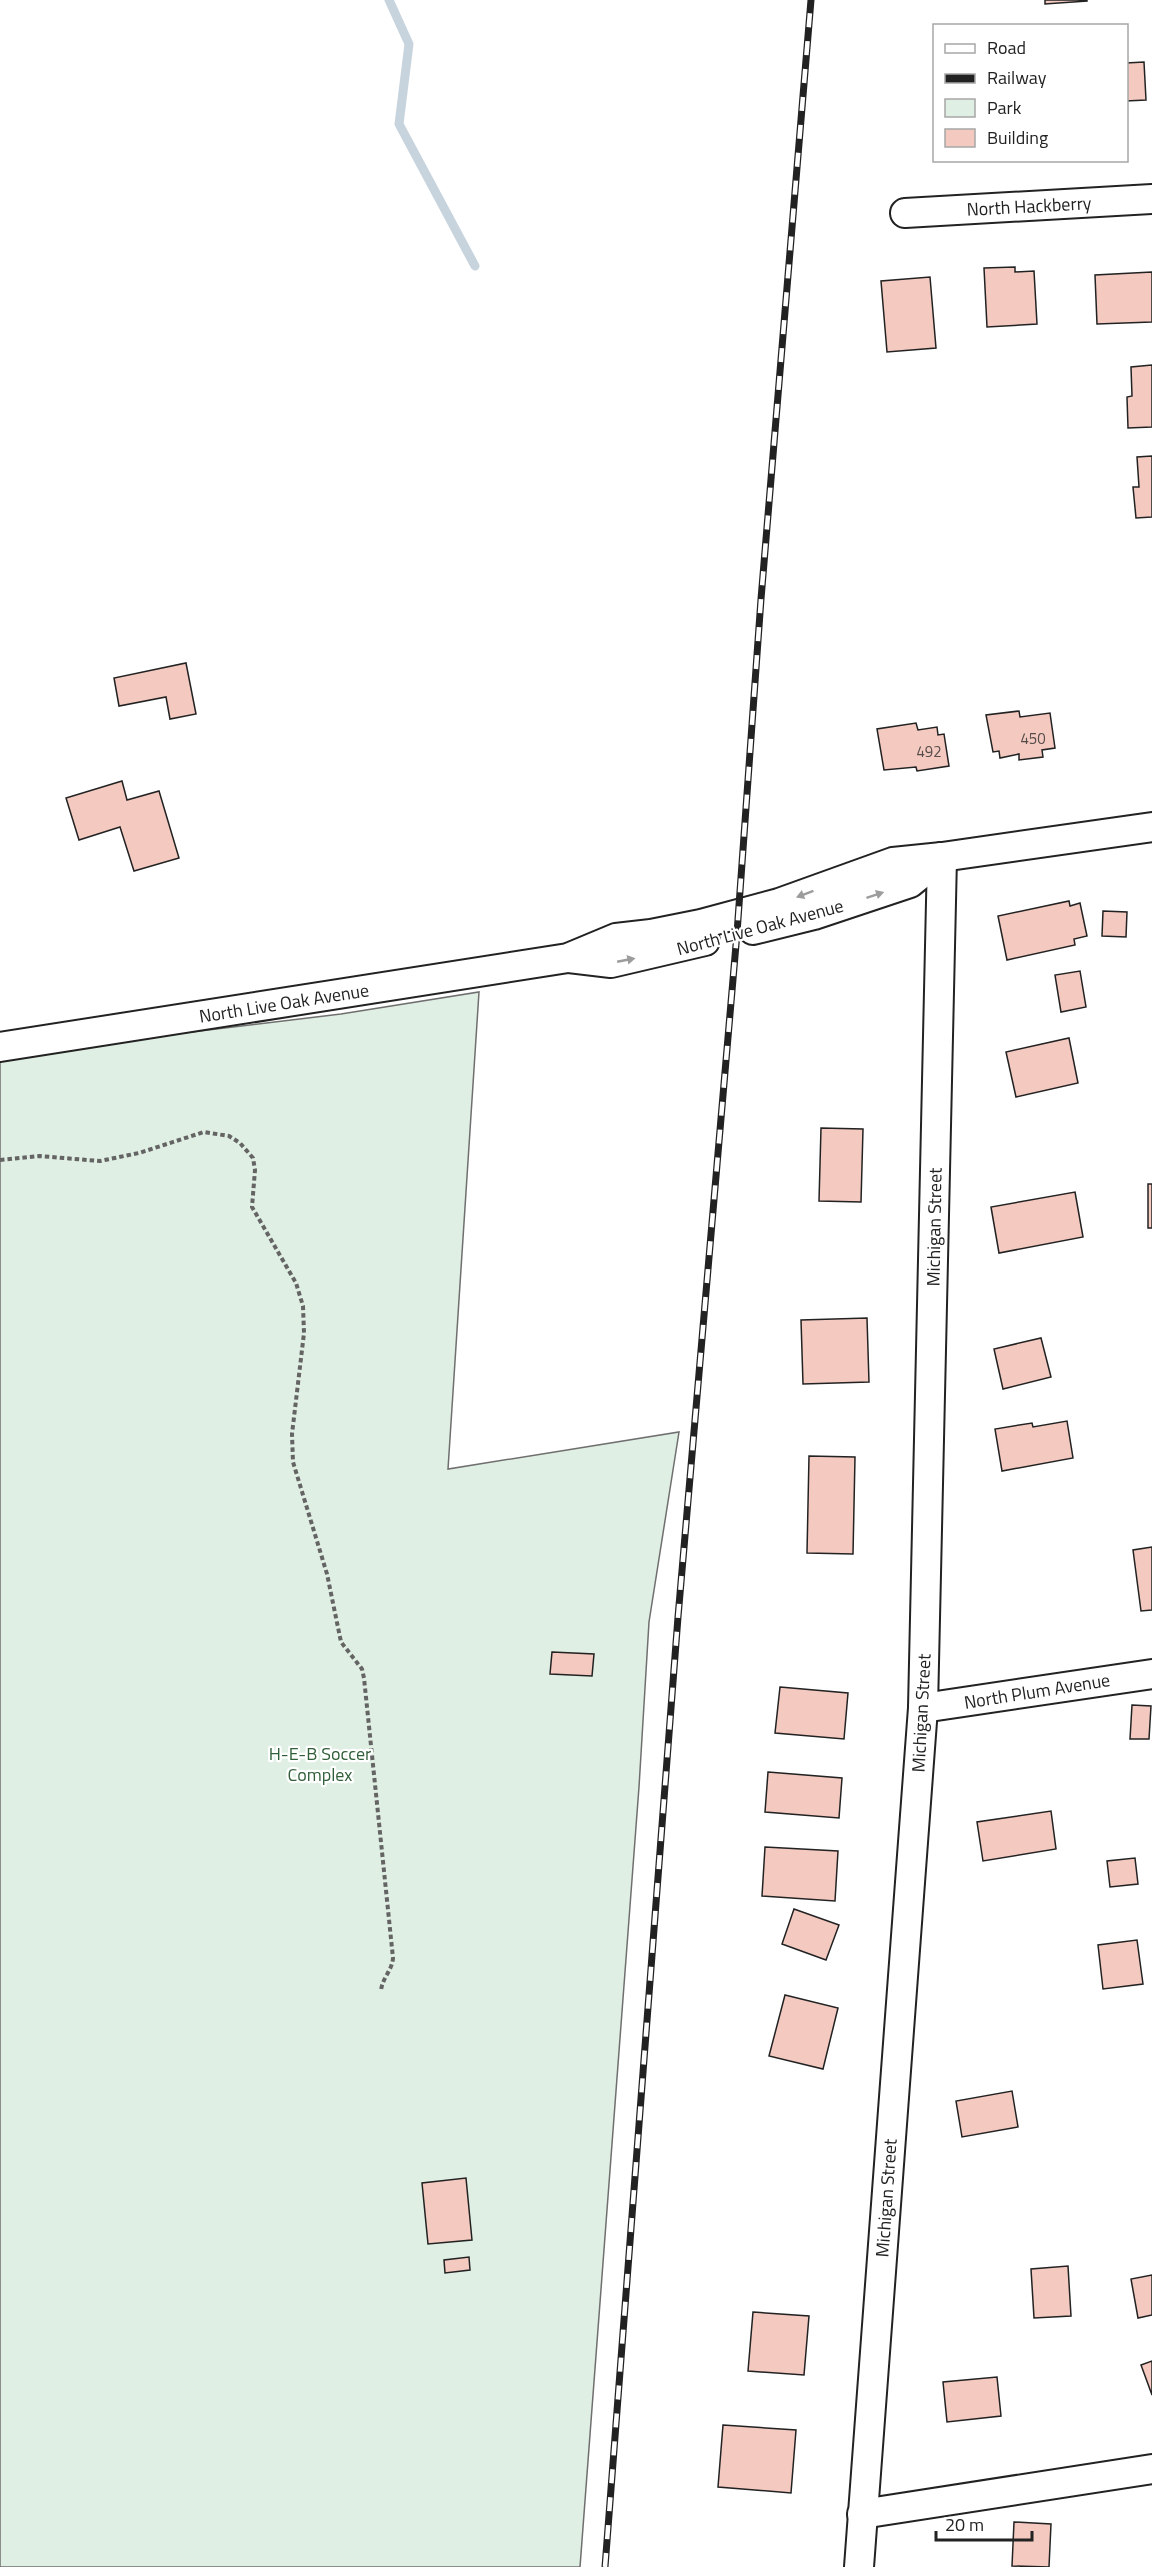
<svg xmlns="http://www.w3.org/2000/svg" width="1152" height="2567" viewBox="0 0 1152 2567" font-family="'Titillium Web',sans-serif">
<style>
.green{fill:#e0efe3;stroke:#6f6f6f;stroke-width:1.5}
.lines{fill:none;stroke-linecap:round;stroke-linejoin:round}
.stream{stroke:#c7d3dd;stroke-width:9}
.building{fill:#f3c9c0;stroke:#222;stroke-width:1.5}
.street-casing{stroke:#222;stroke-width:32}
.path{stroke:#646464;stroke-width:4;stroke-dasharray:4.5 3;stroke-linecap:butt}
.street{stroke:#fff;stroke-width:28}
.rail-casing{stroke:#222;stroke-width:7}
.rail{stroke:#fff;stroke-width:4.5;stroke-dasharray:14;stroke-linecap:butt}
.oneway{fill:#9c9c9c}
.labels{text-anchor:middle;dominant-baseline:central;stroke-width:4.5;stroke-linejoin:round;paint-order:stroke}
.number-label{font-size:15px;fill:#564c4a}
.street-label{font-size:18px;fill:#222;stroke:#fff}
.park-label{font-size:18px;fill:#2f5e38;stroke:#fff}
</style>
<rect width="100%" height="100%" fill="#fff"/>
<polygon class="green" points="479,992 448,1469 679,1432 649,1622 639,1787 580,2567 0,2567 0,1055 341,1014"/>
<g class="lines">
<polyline class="stream" points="389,0 409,44 399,124 475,266"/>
</g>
<g class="building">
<polygon points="1045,0 1087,0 1087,1 1045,4"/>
<polygon points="1144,62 1146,100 1126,101 1126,63"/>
<polygon points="1015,267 1015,272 1034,271 1037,324 987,327 984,268"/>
<polygon points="1152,272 1152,322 1097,324 1095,275"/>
<polygon points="930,277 936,348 887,352 881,281"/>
<polygon points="1152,365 1152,427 1128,428 1127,397 1132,396 1131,367"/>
<polygon points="1152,456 1152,517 1136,518 1133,487 1139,487 1137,457"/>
<polygon points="186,663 196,714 170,719 166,697 119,706 114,678"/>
<polygon points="1019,711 1020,717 1050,713 1055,748 1042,750 1043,757 1019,760 1019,754 1000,758 999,751 993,752 986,715"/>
<polygon points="916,723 918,730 937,727 938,735 944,734 949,766 917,771 916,767 884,770 877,729"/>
<polygon points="122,781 127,800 159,791 179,858 134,871 120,827 79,840 66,798"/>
<polygon points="1069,901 1070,906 1080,903 1087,936 1074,939 1075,945 1007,960 998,916"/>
<polygon points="1103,911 1127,912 1126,937 1102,936"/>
<polygon points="1080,971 1086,1007 1061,1012 1055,975"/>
<polygon points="1069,1038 1078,1083 1016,1097 1006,1052"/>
<polygon points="821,1128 863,1129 861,1202 819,1201"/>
<rect x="1148" y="1184" width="4" height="44"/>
<polygon points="1075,1192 1083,1237 999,1253 991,1207"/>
<polygon points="867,1318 869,1382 803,1384 801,1320"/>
<polygon points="1041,1338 1051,1377 1003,1389 994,1349"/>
<polygon points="1067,1421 1073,1458 1002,1471 995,1429 1032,1423 1033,1427"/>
<polygon points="809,1456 855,1457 853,1554 807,1553"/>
<polygon points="1152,1547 1152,1610 1141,1611 1133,1550"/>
<polygon points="552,1652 594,1654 592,1676 550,1674"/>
<polygon points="780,1687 848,1693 844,1739 775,1733"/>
<polygon points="1132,1705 1151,1706 1149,1739 1130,1739"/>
<polygon points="768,1772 842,1778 839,1818 765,1812"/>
<polygon points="1051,1811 1056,1849 983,1861 977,1822"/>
<polygon points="765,1847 838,1851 835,1901 762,1896"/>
<polygon points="1135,1858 1138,1884 1110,1887 1107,1861"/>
<polygon points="794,1909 839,1925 826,1960 782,1944"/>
<polygon points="1137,1940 1143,1984 1103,1989 1098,1945"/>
<polygon points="785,1995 838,2008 823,2069 769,2056"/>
<polygon points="1012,2091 1018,2127 962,2137 956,2101"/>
<polygon points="466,2178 472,2240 428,2244 422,2183"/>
<polygon points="469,2257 470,2270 445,2273 444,2260"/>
<polygon points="1068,2266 1071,2316 1034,2318 1031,2269"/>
<polygon points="1152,2275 1152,2315 1138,2318 1131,2279"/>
<polygon points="753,2312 809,2316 804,2375 748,2371"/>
<polygon points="1152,2361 1152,2395 1141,2365"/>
<polygon points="997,2377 1001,2416 947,2422 943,2382"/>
<polygon points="723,2425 796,2430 791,2493 718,2487"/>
<polygon points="1014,2522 1051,2524 1049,2567 1012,2566"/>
</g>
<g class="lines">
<defs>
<g id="street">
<polyline points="905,213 1152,199"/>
<polyline points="753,930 814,915 910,883 942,857"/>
<polyline points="569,958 611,963 705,941"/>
<polyline points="0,1047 568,958 616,938 651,934 701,924 779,903 893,862 942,857 1152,827"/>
<polyline points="923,1708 1152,1674"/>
<polyline points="862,2514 1152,2469"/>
<polyline points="859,2567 923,1708 942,857"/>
</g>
</defs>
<use href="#street" class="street-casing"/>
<path class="path" d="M0,1160l40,-4 60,5 39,-8 65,-21 25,4 11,7 13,15 2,12 -3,37 44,76 7,23 1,27 -12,101 1,28 34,112 14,68 21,27 2,9 29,280c-1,13 -11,20 -12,33"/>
<use href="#street" class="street"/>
<defs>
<polyline id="rail" points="605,2567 678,1617 737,933 761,599 811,0"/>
</defs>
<use href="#rail" class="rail-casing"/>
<use href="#rail" class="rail"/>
</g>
<defs><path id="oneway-solid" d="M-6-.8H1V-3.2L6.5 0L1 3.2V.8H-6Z" transform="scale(1.5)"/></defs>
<g class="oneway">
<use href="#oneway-solid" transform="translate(805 894) rotate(159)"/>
<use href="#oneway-solid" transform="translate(875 895) rotate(-18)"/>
<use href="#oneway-solid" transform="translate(626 960) rotate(-11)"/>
</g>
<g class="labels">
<g class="number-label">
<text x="1033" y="738">450</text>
<text x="929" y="751">492</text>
</g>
<g class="street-label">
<text transform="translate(1029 206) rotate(-3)">North Hackberry</text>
<text transform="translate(760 927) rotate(-15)">North Live Oak Avenue</text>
<text transform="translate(284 1003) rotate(-9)">North Live Oak Avenue</text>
<text transform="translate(934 1227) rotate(-89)">Michigan Street</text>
<text transform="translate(1037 1691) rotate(-9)">North Plum Avenue</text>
<text transform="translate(921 1713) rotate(-87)">Michigan Street</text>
<text transform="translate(886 2198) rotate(-86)">Michigan Street</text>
</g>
<g class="park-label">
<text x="320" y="1753">H-E-B Soccer<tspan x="320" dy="21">Complex</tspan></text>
</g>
</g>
<rect x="933" y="24" width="195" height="138" fill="#ffffff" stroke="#a7a7a7" stroke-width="1.5"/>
<rect x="945" y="44" width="30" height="9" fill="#ffffff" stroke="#a7a7a7" stroke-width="1.5"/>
<text x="987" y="54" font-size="18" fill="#222222">Road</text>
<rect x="945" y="74" width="30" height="9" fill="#222222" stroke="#a7a7a7" stroke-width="1.5"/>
<text x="987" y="84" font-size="18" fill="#222222">Railway</text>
<rect x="945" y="99" width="30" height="18" fill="#e0efe3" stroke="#a7a7a7" stroke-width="1.5"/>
<text x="987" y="114" font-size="18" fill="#222222">Park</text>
<rect x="945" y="129" width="30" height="18" fill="#f3c9c0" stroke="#a7a7a7" stroke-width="1.5"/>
<text x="987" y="144" font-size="18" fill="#222222">Building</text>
<path d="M936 2531v9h96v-9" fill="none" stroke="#222222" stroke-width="3"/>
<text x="945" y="2531" font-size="18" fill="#222222" stroke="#ffffff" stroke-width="4.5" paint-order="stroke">20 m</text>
</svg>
